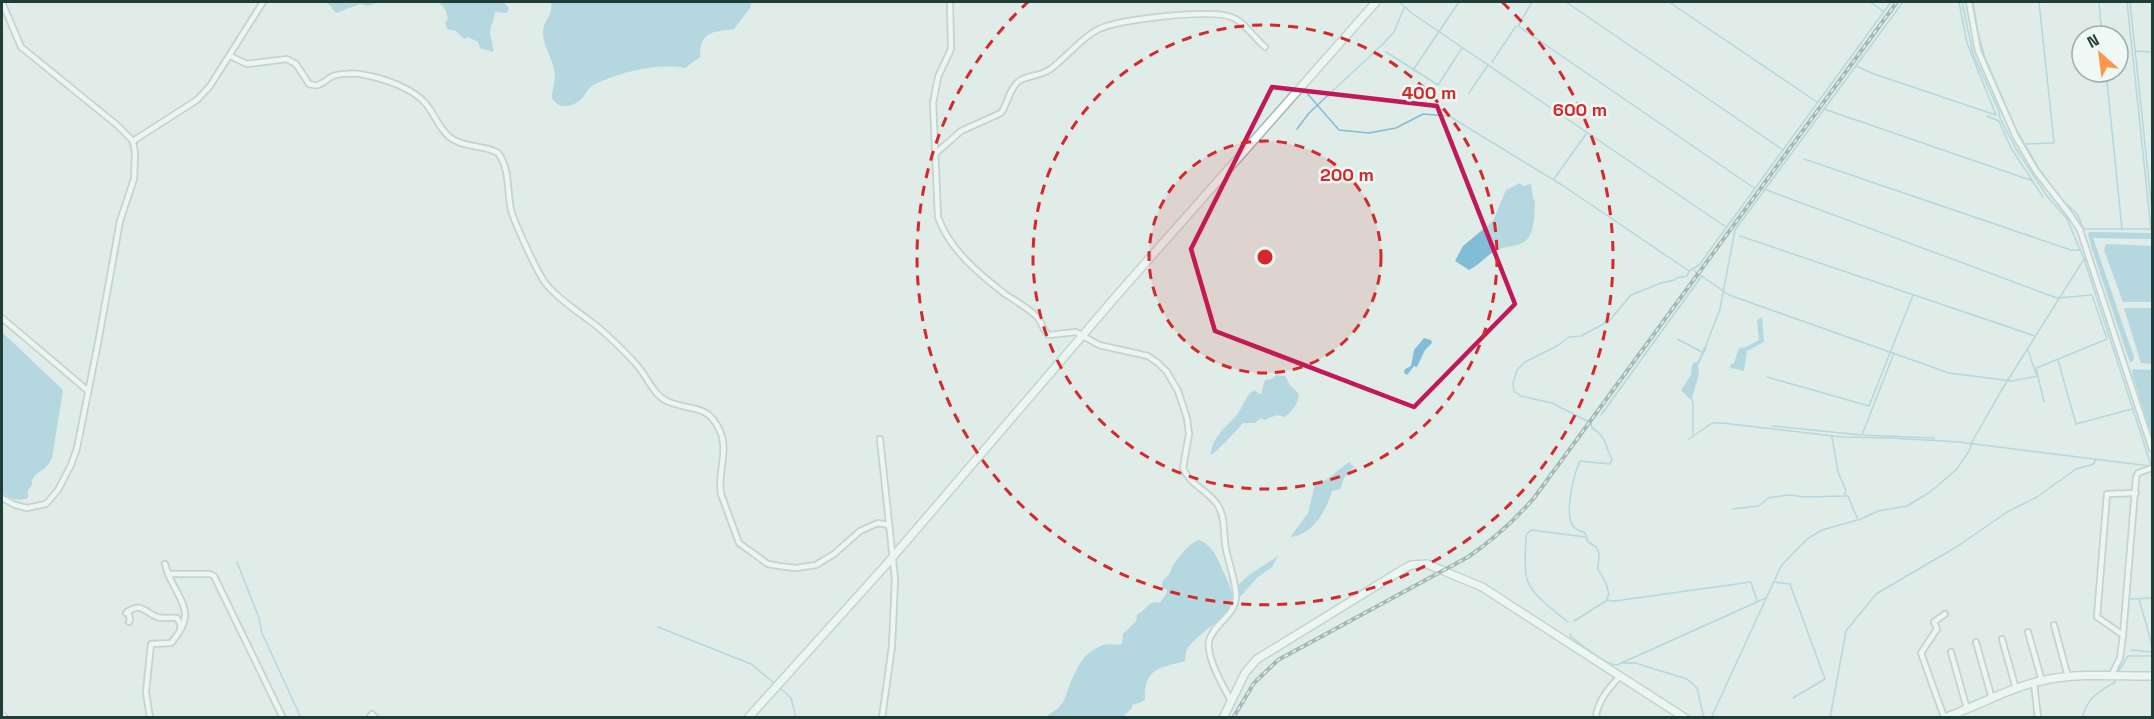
<svg xmlns="http://www.w3.org/2000/svg" width="2154" height="719" viewBox="0 0 2154 719" font-family="'Space Grotesk',sans-serif">
<style>
.water{fill:#82bcd7}
.lines{fill:none;stroke-linecap:round;stroke-linejoin:round}
.stream{stroke:#82bcd7;stroke-width:1.5}
.street-casing{stroke:#a2b4b0;stroke-width:8}
.secondary-casing{stroke:#9db9b3;stroke-width:10}
.street{stroke:#fff;stroke-width:4.5}
.secondary{stroke:#fff;stroke-width:7}
.rail-casing{stroke:#597a76;stroke-width:4}
.rail{stroke:#f0f8f5;stroke-width:1.5;stroke-dasharray:4.5;stroke-linecap:butt}
.marked{fill:none;stroke:#c2185b;stroke-width:4.5;stroke-linejoin:round}
.ring{fill:none;stroke:#d62828;stroke-width:3;stroke-dasharray:10 8}
.centre{fill:#d62828;stroke:#f0f8f5;stroke-width:3}
.ring-label{font-size:18px;text-anchor:middle;font-weight:bold;fill:#d62828;stroke:#f0f8f5;stroke-width:5;stroke-linejoin:round;paint-order:stroke}
</style>
<rect width="100%" height="100%" fill="#dfece8"/>
<g class="water">
<polygon points="327,2 379,2 368,6 360,4 336,13"/>
<path d="M439,2h65l5,6 -2,5 -12,-1c-1,7 -4,13 -5,20 0,6 4,13 3,20l-13,-4 -2,-6 -10,-5 -4,2 -8,-8 -9,-2 -2,-6 3,-4 -2,-8z"/>
<path d="M551,2h201l-2,6 -16,21c-22,3 -34,2 -34,28l-15,11c-29,-5 -63,4 -90,16 -11,5 -9,19 -28,22 -7,1 -11,-2 -15,-8 0,-7 3,-16 3,-23 -1,-15 -12,-28 -12,-42 0,-14 10,-15 8,-31z"/>
<path d="M1520,183l3,3 8,-2 2,14 2,3c-1,11 1,36 -13,42 -8,4 -18,3 -27,8 -9,5 -17,15 -26,19l-14,-9 8,-15 30,-25 13,-31z"/>
<polygon points="2089,232 2152,233 2152,239 2093,238 2134,357 2133,361 2130,362 2128,357 2093,252 2088,235"/>
<polygon points="2106,244 2152,246 2152,302 2123,302 2104,250"/>
<polygon points="2124,308 2152,308 2152,364 2141,363"/>
<polygon points="1762,317 1764,342 1747,351 1744,371 1731,368 1730,365 1734,363 1739,348 1746,347 1759,340 1757,320"/>
<path d="M2,332l61,58 -11,68c-7,16 -21,13 -20,27l-4,5v8c-10,4 -18,0 -26,-5z"/>
<polygon points="1424,338 1431,340 1432,343 1425,350 1417,367 1414,366 1407,375 1404,373 1405,369 1411,366 1414,350"/>
<polygon points="1704,347 1707,348 1706,350 1698,365 1699,374 1692,398 1690,399 1681,390 1691,375 1692,364 1698,361"/>
<polygon points="2133,369 2152,370 2152,437 2132,373"/>
<path d="M1276,375l9,1 5,9 9,9c-1,9 -7,19 -15,23l-7,-2 -13,5 -3,-2 -6,5h-12c-5,6 -28,31 -32,32 0,-17 15,-28 25,-39 7,-7 9,-22 19,-26l4,4h2l4,-14 7,-1z"/>
<path d="M1349,462l5,5 -10,11 -4,11 -8,2c-6,20 -18,42 -40,46l-1,-1 17,-23 7,-29 11,-4z"/>
<path d="M1199,540c12,4 19,18 23,29 4,8 9,18 10,26 2,21 -33,36 -44,53 -3,4 -2,8 -3,13 -24,7 -41,6 -40,38l-3,3 -10,3v3l-9,9 -77,1c4,-6 10,-7 14,-12 7,-7 7,-17 11,-25 9,-17 12,-29 33,-36 6,-2 12,1 18,-1l1,-10 13,-13 1,-6c8,-5 10,-10 17,-13l6,1 7,-11v-2l-5,-2 1,-8c9,-6 6,-8 11,-16 6,-8 16,-22 25,-24z"/>
<polygon points="1278,556 1272,567 1258,577 1239,598 1239,584 1249,575"/>
</g>
<g class="lines">
<g class="stream">
<polyline points="1399,2 1413,14 1726,227"/>
<polyline points="1532,2 1518,26 1754,188"/>
<polyline points="1566,2 1783,150"/>
<polyline points="1669,2 1817,102"/>
<polyline points="1870,2 1883,11"/>
<polyline points="1962,2 1973,54 1999,111 2000,118 2016,149 2047,196 2067,219 2084,259 2152,468"/>
<polyline points="1973,2 1978,33 1985,58 2016,129 2039,169 2057,194"/>
<polyline points="2099,2 2102,36"/>
<polyline points="2130,2 2152,211"/>
<polyline points="2136,51 2152,52"/>
<polyline points="1386,52 1438,85 1462,48"/>
<polyline points="1492,62 1516,26"/>
<polyline points="1856,66 1874,74 1996,115 1967,43 1959,2"/>
<polyline points="1413,70 1459,2"/>
<polyline points="2106,72 2122,229"/>
<polyline points="1306,92 1339,130 1369,133 1396,128 1423,114 1449,116 1562,185 1689,271 1699,265 1891,2"/>
<polyline points="1469,93 1488,65"/>
<polyline points="1824,109 2033,181"/>
<polyline points="1987,116 1999,121 2011,148 2043,197"/>
<polyline points="1297,129 1309,113 1384,43 1394,32 1404,8"/>
<polyline points="2026,144 2053,143 2054,142 2039,2"/>
<polyline points="1804,159 2071,250 2079,250"/>
<polyline points="1554,179 1586,134"/>
<polyline points="2060,198 2077,214 2084,229 2151,229 2127,2"/>
<polyline points="1740,236 2035,336"/>
<polyline points="1693,270 1729,295 1949,373 2012,381 2038,376 2036,368 2039,367 2107,339 2092,295 2057,298 1764,189"/>
<polyline points="1677,339 1702,352"/>
<polyline points="1705,348 1720,309 1735,230 1903,2"/>
<polyline points="2028,350 2036,374"/>
<polyline points="1894,353 1862,435 1934,438 1933,440"/>
<polyline points="2058,360 2076,424 2132,409"/>
<polyline points="1767,377 1869,406 1913,295"/>
<polyline points="2038,377 2044,402"/>
<polyline points="1691,397 1693,403 1693,435"/>
<polyline points="1601,415 1701,277"/>
<polyline points="1772,426 1861,435"/>
<polyline points="1689,439 1712,423 1722,423 1842,437 1892,438 1959,442 2150,466"/>
<polyline points="1845,496 1848,496 1858,520"/>
<polyline points="1733,509 1759,506 1768,498 1788,495 1806,497 1844,496 1846,491 1838,472 1832,437"/>
<polyline points="2152,553 2152,556"/>
<polyline points="237,562 259,618 262,633 301,718"/>
<polyline points="1774,582 1790,584 1825,679 1793,698"/>
<polyline points="2130,599 2152,598"/>
<polyline points="2139,599 2150,638"/>
<polyline points="1607,600 1615,601 1751,582 1757,601"/>
<path d="M1574,621l32,-20 3,-7 -3,-11 -8,-14 1,-16 -3,-6 -8,-5 -3,-9c-4,-2 -9,-3 -12,-7 -9,-13 1,-52 7,-65l30,3 2,-5c-8,-14 -4,-21 -20,-31l-1,-5 -39,-20 -31,-7 -7,-5 -1,-8 4,-13 8,-8 32,-16 12,-9 12,-1 28,-15 22,-26 30,-12 14,-3 1,-2 11,-2 2,-5"/>
<path d="M1568,622c-11,-9 -35,-26 -40,-40 -5,-11 -2,-34 -2,-47l5,-5 54,7"/>
<polyline points="658,627 751,664 774,683"/>
<path d="M1570,634l1,3c11,8 33,27 46,28l149,-67"/>
<polyline points="2152,638 2150,638 2152,649"/>
<polyline points="2131,650 2152,652"/>
<polyline points="1623,663 1635,663 1687,679 1697,688 1704,718"/>
<polyline points="2118,672 2128,656 2152,656"/>
<polyline points="780,688 791,698 796,718"/>
<polyline points="1711,718 1781,566 1807,539 1822,530 1861,519 1878,511 1907,506 1930,492 1956,470 1969,451 1972,442 2001,391 2084,259"/>
<polyline points="1830,718 1846,631 1876,594 1958,546 2007,512 2037,497 2076,469 2094,464 2095,460"/>
<path d="M2082,718c6,-21 15,-25 33,-36l2,-5"/>
</g>
<defs>
<g id="street">
<polyline points="2,2 21,47 117,125 133,141"/>
<path d="M950,2l1,47 -13,28 -5,26 5,114c11,32 41,57 67,77 10,7 22,13 31,22 6,5 6,14 13,19l27,-3 23,13 49,11 10,7 9,9 11,19 9,27 2,16 -6,34c7,17 24,22 34,36 9,13 6,31 9,45 3,15 9,30 10,45 1,22 -22,28 -27,47 -3,16 14,45 22,60"/>
<polyline points="1969,2 1978,51 2016,137 2036,171 2071,216 2080,230 2152,449"/>
<path d="M230,56l17,8 40,-5 9,5 13,20c12,4 14,-3 24,-8 8,-3 24,-3 32,-1 20,4 48,13 61,29 9,11 16,30 28,36 14,8 31,5 44,13 12,15 9,39 13,57 4,14 27,64 35,74 15,18 36,30 53,44 13,11 25,23 36,35 11,11 18,32 32,38 23,11 40,1 53,30 9,21 -3,42 1,63l18,49 29,21 11,2 17,2 20,-3 18,-11 26,-23 18,-8 10,2"/>
<path d="M935,154l26,-23 40,-18c7,-10 8,-24 18,-32 9,-6 21,-5 30,-11 18,-12 31,-32 50,-41 20,-10 112,-20 132,-12 13,4 24,22 34,30"/>
<polyline points="2,318 87,390"/>
<polyline points="880,439 895,579 892,646 882,718"/>
<polyline points="2,498 15,505 27,508 46,504 58,490 71,465 77,448 98,343 120,221 134,179 135,153 133,141 197,100 210,86 263,2"/>
<polyline points="168,574 210,574 214,576 283,718"/>
<polyline points="128,611 130,620 129,622"/>
<path d="M126,613c15,-11 17,-2 31,4 6,2 13,0 20,1l4,7 -1,4"/>
<polyline points="2054,625 2068,677"/>
<polyline points="2028,632 2042,681"/>
<polyline points="2123,635 2136,478 2138,473 2152,468"/>
<polyline points="2002,639 2016,689"/>
<polyline points="1976,642 1992,699"/>
<polyline points="1951,652 1967,709"/>
<polyline points="2111,676 2120,658 2123,635 2097,617 2107,494 2136,493"/>
<polyline points="2034,683 2038,718"/>
<polyline points="1944,717 1921,653 1937,629 1934,622 1945,614"/>
<path d="M150,718l-4,-26 5,-48 20,-1c31,-35 2,-45 -6,-79"/>
<polyline points="369,718 372,714 376,718"/>
<path d="M1596,718c1,-17 13,-30 24,-42"/>
</g>
<g id="secondary">
<polyline points="2,716 4,718"/>
<polyline points="748,718 885,566 1118,294 1376,2"/>
<polyline points="1223,718 1245,673 1257,659 1402,570 1411,565 1427,564 1482,587 1685,718"/>
<path d="M1944,718c34,-12 66,-31 101,-38 34,-7 72,-4 107,-4"/>
</g>
</defs>
<use href="#street" class="street-casing"/>
<use href="#secondary" class="secondary-casing"/>
<use href="#street" class="street"/>
<use href="#secondary" class="secondary"/>
<defs>
<path id="rail" d="M1233,718l21,-35 24,-23 190,-103c25,-17 46,-36 66,-59l363,-496"/>
</defs>
<use href="#rail" class="rail-casing"/>
<use href="#rail" class="rail"/>
</g>
<path d="M0 0H2154V719H0ZM1272,87l165,19 78,198 -101,103 -199,-76 -24,-82z" fill="#dfece8" fill-opacity=".55" fill-rule="evenodd"/>
<path class="marked" d="M1272,87l165,19 78,198 -101,103 -199,-76 -24,-82z"/>
<circle cx="1265" cy="257" r="116" fill="#d62828" fill-opacity=".12"/>
<g class="ring">
<circle cx="1265" cy="257" r="116"/>
<circle cx="1265" cy="257" r="232"/>
<path d="M1502 2A348 348 0 1 1 1028 2"/>
</g>
<circle cx="1265" cy="257" r="9" class="centre"/>
<g class="ring-label">
<text x="1429" y="99">400 m</text>
<text x="1580" y="116">600 m</text>
<text x="1347" y="181">200 m</text>
</g>
<rect width="2154" height="719" fill="none" stroke="#1f3e3a" stroke-width="6"/>
<g transform="translate(2100 54) rotate(332)"><circle r="28" fill="#f0f8f5" stroke="#9caeaa" stroke-width="1.5"/>
<path d="M0-4.5L10 22L0 15L-10 22Z" fill="#ff944b"/>
<text y="-9" font-size="16" font-weight="bold" text-anchor="middle" fill="#1f3e3a">N</text>
</g>
</svg>
